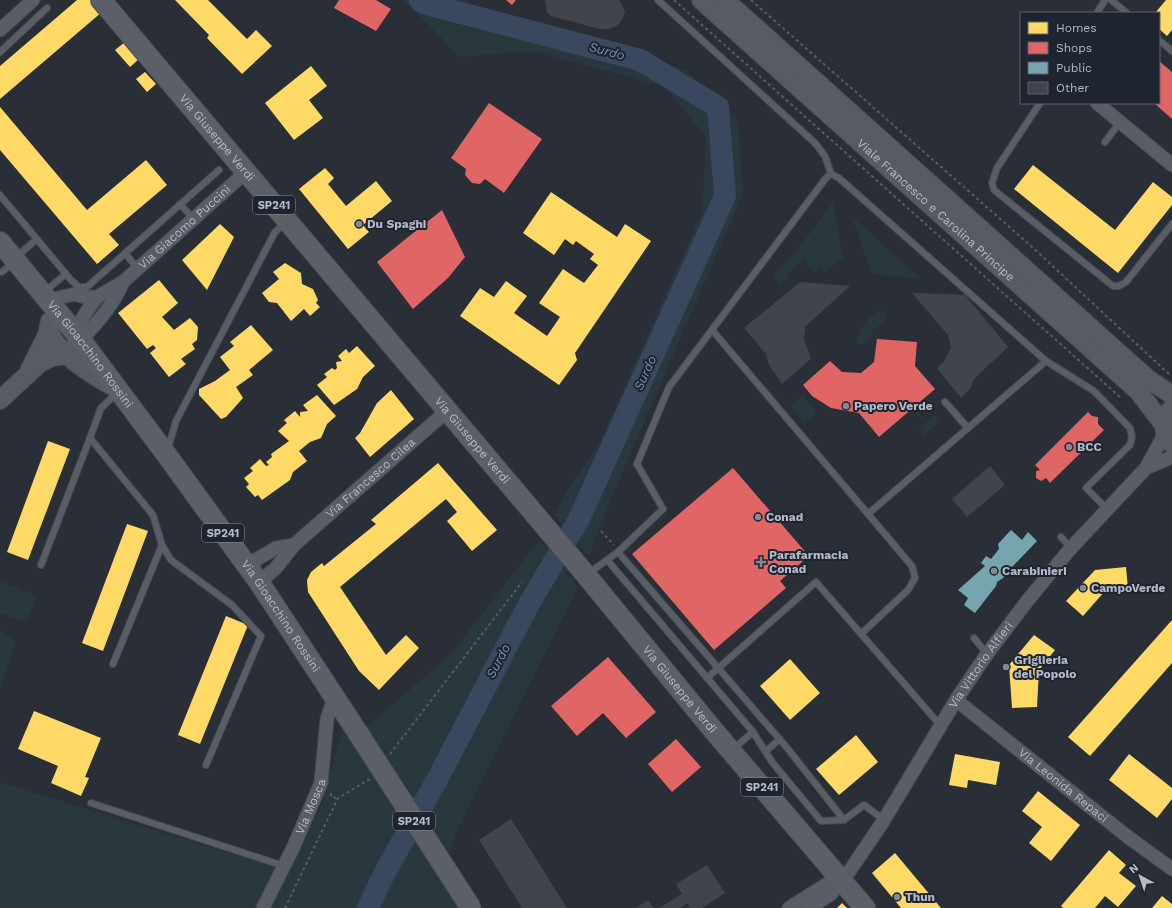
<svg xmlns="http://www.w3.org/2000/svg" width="1172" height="908" viewBox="0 0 1172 908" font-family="'Work Sans',sans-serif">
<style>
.green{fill:#28383c}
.homes{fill:#ffd966}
.shops{fill:#e06666}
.public{fill:#76a5af}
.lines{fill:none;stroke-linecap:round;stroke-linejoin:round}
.river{stroke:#39475f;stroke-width:22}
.building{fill:#41444b}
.lane-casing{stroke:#46494f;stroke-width:8}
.street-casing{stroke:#46494f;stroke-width:15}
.secondary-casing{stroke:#46494f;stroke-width:20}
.primary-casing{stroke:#484b53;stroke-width:22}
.path{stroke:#575c61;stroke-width:2;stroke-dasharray:3 3;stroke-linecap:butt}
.lane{stroke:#595d64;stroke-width:6}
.street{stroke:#595d64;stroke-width:13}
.secondary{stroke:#585b62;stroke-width:18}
.primary{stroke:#5b5f66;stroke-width:20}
.primary-bridge-casing{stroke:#484b53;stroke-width:22;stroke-linecap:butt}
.primary-bridge{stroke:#5b5f66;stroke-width:20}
.poi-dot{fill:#848994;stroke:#1e2430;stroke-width:1.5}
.labels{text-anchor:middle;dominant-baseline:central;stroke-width:4;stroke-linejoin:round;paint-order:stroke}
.shield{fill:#1e2430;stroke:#878d9a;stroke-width:1}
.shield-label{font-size:11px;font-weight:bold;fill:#b4bac7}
.street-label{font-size:12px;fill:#b4bac7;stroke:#1e2430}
.poi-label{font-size:12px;font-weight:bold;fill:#b4bac7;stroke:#1e2430;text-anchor:start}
.water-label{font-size:13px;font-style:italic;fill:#7d8eac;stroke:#1e2430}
</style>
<rect width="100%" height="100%" fill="#2a2e36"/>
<g class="green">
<polygon points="404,0 468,0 477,8 686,70 738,121 743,194 603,518 589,557 554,515 566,492 599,444 702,212 706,137 665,87 533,51 460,57"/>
<polygon points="833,202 843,258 824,273 819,268 814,273 803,260 786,276 788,278 780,285 772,275 792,256"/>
<polygon points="851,216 921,279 872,274"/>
<path d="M882,309l5,11 -14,10 -6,14 -11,-1c2,-16 13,-26 26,-34z"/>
<polygon points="803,395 817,412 804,423 790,406"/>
<polygon points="935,415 940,421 924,435 918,428"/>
<polygon points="539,540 578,587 453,839 450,854 365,728 450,655"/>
<polygon points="0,581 37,596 26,623 0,613"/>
<polygon points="0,630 16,642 0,688"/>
<polygon points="344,722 459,908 271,908 322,804"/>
<polygon points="0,782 278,868 256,908 0,908"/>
</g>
<g class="homes">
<polygon points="77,0 91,0 102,12 0,99 0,66"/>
<polygon points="175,0 208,0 247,39 256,30 272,46 242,74 207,38 209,35"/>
<polygon points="1166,0 1172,0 1172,30 1167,36 1159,29 1159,13 1155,13"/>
<polygon points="125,42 139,59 130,67 115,50"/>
<polygon points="311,66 327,86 309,100 323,118 294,140 265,103"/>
<polygon points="145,72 156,84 147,92 136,79"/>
<polygon points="0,107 87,210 146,160 167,185 109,234 119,245 97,264 0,150"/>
<polygon points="1033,165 1115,230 1153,182 1172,197 1172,205 1118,273 1014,189"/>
<polygon points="325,168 334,178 328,184 346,206 376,181 392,201 363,225 369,232 348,249 299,189"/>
<polygon points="551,192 617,237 625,224 651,241 575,353 577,360 559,385 460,316 480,288 494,297 506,281 527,296 514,313 547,336 560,317 539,303 563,269 584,283 598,265 590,259 594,254 576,241 573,245 565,239 554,255 523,233"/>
<polygon points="220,224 234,237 207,290 182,260"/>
<polygon points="285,263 301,273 302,284 313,289 318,300 316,303 320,307 310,316 304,309 291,321 277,303 269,302 262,293 279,279 273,272"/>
<polygon points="159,280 178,303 162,317 174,330 190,318 198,327 197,340 192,344 195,349 181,359 186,364 169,377 150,353 156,348 153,345 147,349 118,313"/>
<polygon points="251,325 273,350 249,370 253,375 236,387 243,398 226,417 221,419 199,395 199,389 215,381 230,370 220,357 234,346 230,342"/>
<polygon points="357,346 375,366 363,377 357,389 334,405 317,385 327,377 324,374 332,368 335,370 337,368 336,362 342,361 338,356 346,349 349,353"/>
<polygon points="391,390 414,419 370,457 355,438 360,433 377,403"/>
<polygon points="317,395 336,416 327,424 321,438 310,442 299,451 307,461 293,472 290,480 262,500 258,495 255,497 246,487 249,484 244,478 253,471 250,468 260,459 266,466 269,465 266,462 272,457 271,454 289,441 278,431 287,423 284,420 295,411 300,417 300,412 308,411 303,405"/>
<polygon points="48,441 70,449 28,560 7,552"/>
<polygon points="438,463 497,530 472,551 447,521 457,512 446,499 340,587 386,655 406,635 419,648 379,690 359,671 308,592 307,580 311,572 322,563 324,566 376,524 371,520"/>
<polygon points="688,518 704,538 655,580 639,560"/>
<polygon points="127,524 148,531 103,651 82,643"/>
<polygon points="1126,567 1128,589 1105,591 1083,616 1066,601 1095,570"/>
<polygon points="749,585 765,605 713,648 697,629"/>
<polygon points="226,616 248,625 200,744 178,735"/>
<polygon points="1172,620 1172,663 1090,756 1068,737"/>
<polygon points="1034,635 1055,650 1039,670 1037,707 1012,708 1009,665"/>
<polygon points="790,659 820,693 790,720 760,686"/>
<polygon points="34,711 101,738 85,777 89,778 81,796 51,783 58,766 18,749"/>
<polygon points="856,735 878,762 839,795 816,769"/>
<polygon points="955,754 1000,762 996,785 968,780 967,788 949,785"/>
<polygon points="1129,754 1172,788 1172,799 1157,818 1109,780"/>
<polygon points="1038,791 1080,825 1051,861 1029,843 1042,827 1022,811"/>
<polygon points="1109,850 1126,865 1119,873 1136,886 1118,907 1105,896 1095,908 1063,908 1061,906"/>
<polygon points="895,853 941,908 901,908 872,873"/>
<polygon points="1162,896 1172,904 1172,908 1152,908"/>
<polygon points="842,903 847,908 837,908"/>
</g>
<g class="shops">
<polygon points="339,0 376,0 391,9 376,31 334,8"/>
<polygon points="506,0 516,0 512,5"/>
<polygon points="1159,61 1172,72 1172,119 1154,103 1159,103"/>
<polygon points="489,103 542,139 504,193 485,179 480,184 472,183 465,175 466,169 451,158"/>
<polygon points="442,210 465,257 448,278 413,309 377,262"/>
<polygon points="877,339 917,342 915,366 935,389 879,437 859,413 831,408 812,396 803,385 830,361 842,372 861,373 874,362"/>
<polygon points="1088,412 1092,416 1098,417 1098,424 1104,430 1050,483 1046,478 1041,481 1036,478 1036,471 1040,470 1035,465"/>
<polygon points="733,468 809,556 780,581 786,588 714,650 632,554"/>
<polygon points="608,657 656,712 626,738 603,713 577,736 551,706"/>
<polygon points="676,739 701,767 672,792 648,764"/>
</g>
<polygon class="public" points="1011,530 1022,540 1028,532 1037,541 1013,566 1009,568 1008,572 1003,578 997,582 996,586 975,613 964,605 968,598 958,590 985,566 981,563 986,556 991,559 999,549 998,544"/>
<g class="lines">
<polyline class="river" points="368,908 384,874 439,776 529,604 579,519 725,196 718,107 640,60 423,3 420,0"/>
</g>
<g class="building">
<polygon points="545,0 619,0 625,11 623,18 618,25 609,29 600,29 551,16 547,12"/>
<polygon points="800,282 850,286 806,326 804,339 811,359 782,384 769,365 766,354 744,328"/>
<polygon points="912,293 965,295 1008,347 974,379 970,389 961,398 937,368 944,361 951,348 948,335"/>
<polygon points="990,466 1005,485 967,517 952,499"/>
<polygon points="511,819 567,908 522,908 479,840"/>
<polygon points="707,865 725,893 702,908 690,908 687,903 680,908 659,908 682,894 676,884"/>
<polygon points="648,900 653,908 636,908"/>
</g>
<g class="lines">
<defs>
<g id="lane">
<polyline points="658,0 815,143 825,156 831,174"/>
<polyline points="1111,0 1127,13"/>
<polyline points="1097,13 1105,0"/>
<polyline points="1159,40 1172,51"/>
<polyline points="0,52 47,8"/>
<polyline points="1040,103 997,168 992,183 994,190 1113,286 1119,286 1126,282 1172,224"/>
<polyline points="1105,142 1120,122"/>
<polyline points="0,195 71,280 79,287 87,287 219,170"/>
<polyline points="180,204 194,219"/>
<polyline points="125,253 138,269"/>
<polyline points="15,258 37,239"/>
<polyline points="2,272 13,263"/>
<polyline points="44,292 66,274"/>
<polyline points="712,330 868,514 1046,361"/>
<polyline points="117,393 101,408 90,438 153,515 162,545 171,560 232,605 261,636 206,765"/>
<polyline points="945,402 968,428"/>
<polyline points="168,449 176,421 275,232 286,222"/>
<polyline points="1061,537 1071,548"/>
<polyline points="608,561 753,732 772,762 821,821 844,820 864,805 884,820"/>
<polyline points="41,565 90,438"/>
<polyline points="589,573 618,552"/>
<polyline points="861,634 908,590 915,578 912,566 868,514"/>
<polyline points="974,638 987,654"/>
<polyline points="113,664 162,545"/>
<polyline points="707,678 816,582 940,725"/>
<polyline points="733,749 753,732"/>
<polyline points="766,751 780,739"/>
<polyline points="91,803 284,866"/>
<polyline points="844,820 788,749 618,552 663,509 637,464 669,387 826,178 831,174 839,178 1046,361 1094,391 1130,428 1132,437 1130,445 1086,488 1107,509"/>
</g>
<g id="street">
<polyline points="0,30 33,0"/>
<polyline points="1097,103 1172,165"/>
<path id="s1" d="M51,303l7,-5 17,-4 10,3h12l26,-15 123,-110"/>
<path d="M81,340c16,-17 33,-36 42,-58"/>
<path d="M81,340c-5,-19 6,-28 16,-43"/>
<polyline points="1146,468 1172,457"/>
<polyline points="247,565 276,548 294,545"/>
<path id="s2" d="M259,582l16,-13 19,-24 154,-135"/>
<path id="s3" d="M956,700l172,137 44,32"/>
<path id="s4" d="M263,908l30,-60 28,-65 6,-64 7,-21"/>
<polyline points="789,908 827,884 842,881"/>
<path id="s5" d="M809,908l22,-14 20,-25 33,-49 72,-120 31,-46 41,-54 43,-52 75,-80 19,-35"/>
</g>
<g id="secondary">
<path id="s6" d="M701,0l437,391 26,34"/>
<polyline points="725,0 1148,379 1172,395"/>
<path d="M49,326c0,24 49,53 69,63"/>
<polyline points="29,371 47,335 50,321"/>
<polyline points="0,400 40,363 52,357 67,355 81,340"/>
<path d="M1172,408c-11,11 -10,25 0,36"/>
</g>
<g id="primary">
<path id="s7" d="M101,0l485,575 128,156 151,177"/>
<path id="s8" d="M0,242l81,98 85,114 93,128 99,151"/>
</g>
</defs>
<use href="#lane" class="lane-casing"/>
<use href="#street" class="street-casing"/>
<use href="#secondary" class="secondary-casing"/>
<use href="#primary" class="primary-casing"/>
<g class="path">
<polyline points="674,0 1120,397"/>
<polyline points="751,0 1031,246 1169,374"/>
<polyline points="601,531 614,545"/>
<polyline points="390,754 522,582"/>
<polyline points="331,793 331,797 338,798"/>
<polyline points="285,908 338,798 370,779"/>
</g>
<use href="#lane" class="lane"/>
<use href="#street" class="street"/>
<use href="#secondary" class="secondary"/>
<use href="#primary" class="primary"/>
<defs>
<polyline id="primary-bridge" points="358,733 471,908"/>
</defs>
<use href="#primary-bridge" class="primary-bridge-casing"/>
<use href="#primary-bridge" class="primary-bridge"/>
</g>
<g class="poi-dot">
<circle cx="359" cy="224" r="4"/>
<circle cx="846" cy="406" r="4"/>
<circle cx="1069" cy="447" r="4"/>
<circle cx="758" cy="517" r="4"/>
<path d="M759 556h4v4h4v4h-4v4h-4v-4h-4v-4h4z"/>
<circle cx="994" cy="571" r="4"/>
<circle cx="1083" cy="588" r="4"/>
<circle cx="1006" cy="667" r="4"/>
<circle cx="897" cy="897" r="4"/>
</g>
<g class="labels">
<g class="shield">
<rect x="253" y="196" width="42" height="18" rx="3"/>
<rect x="202" y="524" width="42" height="18" rx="3"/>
<rect x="741" y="778" width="42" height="18" rx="3"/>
<rect x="393" y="812" width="42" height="18" rx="3"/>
</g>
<g class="shield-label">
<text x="274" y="205">SP241</text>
<text x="223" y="533">SP241</text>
<text x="762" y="787">SP241</text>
<text x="414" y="821">SP241</text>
</g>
<g class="street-label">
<text stroke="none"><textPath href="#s7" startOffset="180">Via Giuseppe Verdi</textPath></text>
<text stroke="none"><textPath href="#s6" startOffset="315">Viale Francesco e Carolina Principe</textPath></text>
<text stroke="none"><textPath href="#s1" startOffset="161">Via Giacomo Puccini</textPath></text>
<text stroke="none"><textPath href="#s8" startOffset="144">Via Gioacchino Rossini</textPath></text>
<text stroke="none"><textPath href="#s7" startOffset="576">Via Giuseppe Verdi</textPath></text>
<text stroke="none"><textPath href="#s2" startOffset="153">Via Francesco Cilea</textPath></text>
<text stroke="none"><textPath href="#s8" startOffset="468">Via Gioacchino Rossini</textPath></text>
<text stroke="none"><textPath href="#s5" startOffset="300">Via Vittorio Alfieri</textPath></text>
<text stroke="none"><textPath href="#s7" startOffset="900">Via Giuseppe Verdi</textPath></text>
<text stroke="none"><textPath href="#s3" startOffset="137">Via Leonida Repaci</textPath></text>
<text stroke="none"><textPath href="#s4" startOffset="112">Via Mosca</textPath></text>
</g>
<g class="poi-label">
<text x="367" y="224">Du Spaghi</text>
<text x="854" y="406">Papero Verde</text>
<text x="1077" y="447">BCC</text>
<text x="766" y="517">Conad</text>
<text x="769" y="555">Parafarmacia<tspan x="769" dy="14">Conad</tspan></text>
<text x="1002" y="571">Carabinieri</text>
<text x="1091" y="588">CampoVerde</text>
<text x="1014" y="660">Griglieria<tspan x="1014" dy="14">del Popolo</tspan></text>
<text x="905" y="897">Thun</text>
</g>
<g class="water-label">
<text transform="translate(607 51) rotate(15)">Surdo</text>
<text transform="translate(645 373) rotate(-66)">Surdo</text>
<text transform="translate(498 661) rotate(-62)">Surdo</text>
</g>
</g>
<rect x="1020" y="12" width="140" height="92" fill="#1e2430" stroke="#5a606c"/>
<rect x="1028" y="22" width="20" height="12" fill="#ffd966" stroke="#5a606c"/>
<text x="1056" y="32" font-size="12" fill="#b4bac7">Homes</text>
<rect x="1028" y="42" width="20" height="12" fill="#e06666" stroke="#5a606c"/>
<text x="1056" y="52" font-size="12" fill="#b4bac7">Shops</text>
<rect x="1028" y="62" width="20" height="12" fill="#76a5af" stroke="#5a606c"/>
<text x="1056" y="72" font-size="12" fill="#b4bac7">Public</text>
<rect x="1028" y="82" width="20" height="12" fill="#41444b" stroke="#5a606c"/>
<text x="1056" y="92" font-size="12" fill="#b4bac7">Other</text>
<g transform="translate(1140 876) rotate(320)" stroke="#1e2430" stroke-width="3" paint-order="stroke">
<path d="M0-3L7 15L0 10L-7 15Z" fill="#b4bac7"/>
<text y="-6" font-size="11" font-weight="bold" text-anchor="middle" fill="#b4bac7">N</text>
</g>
</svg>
